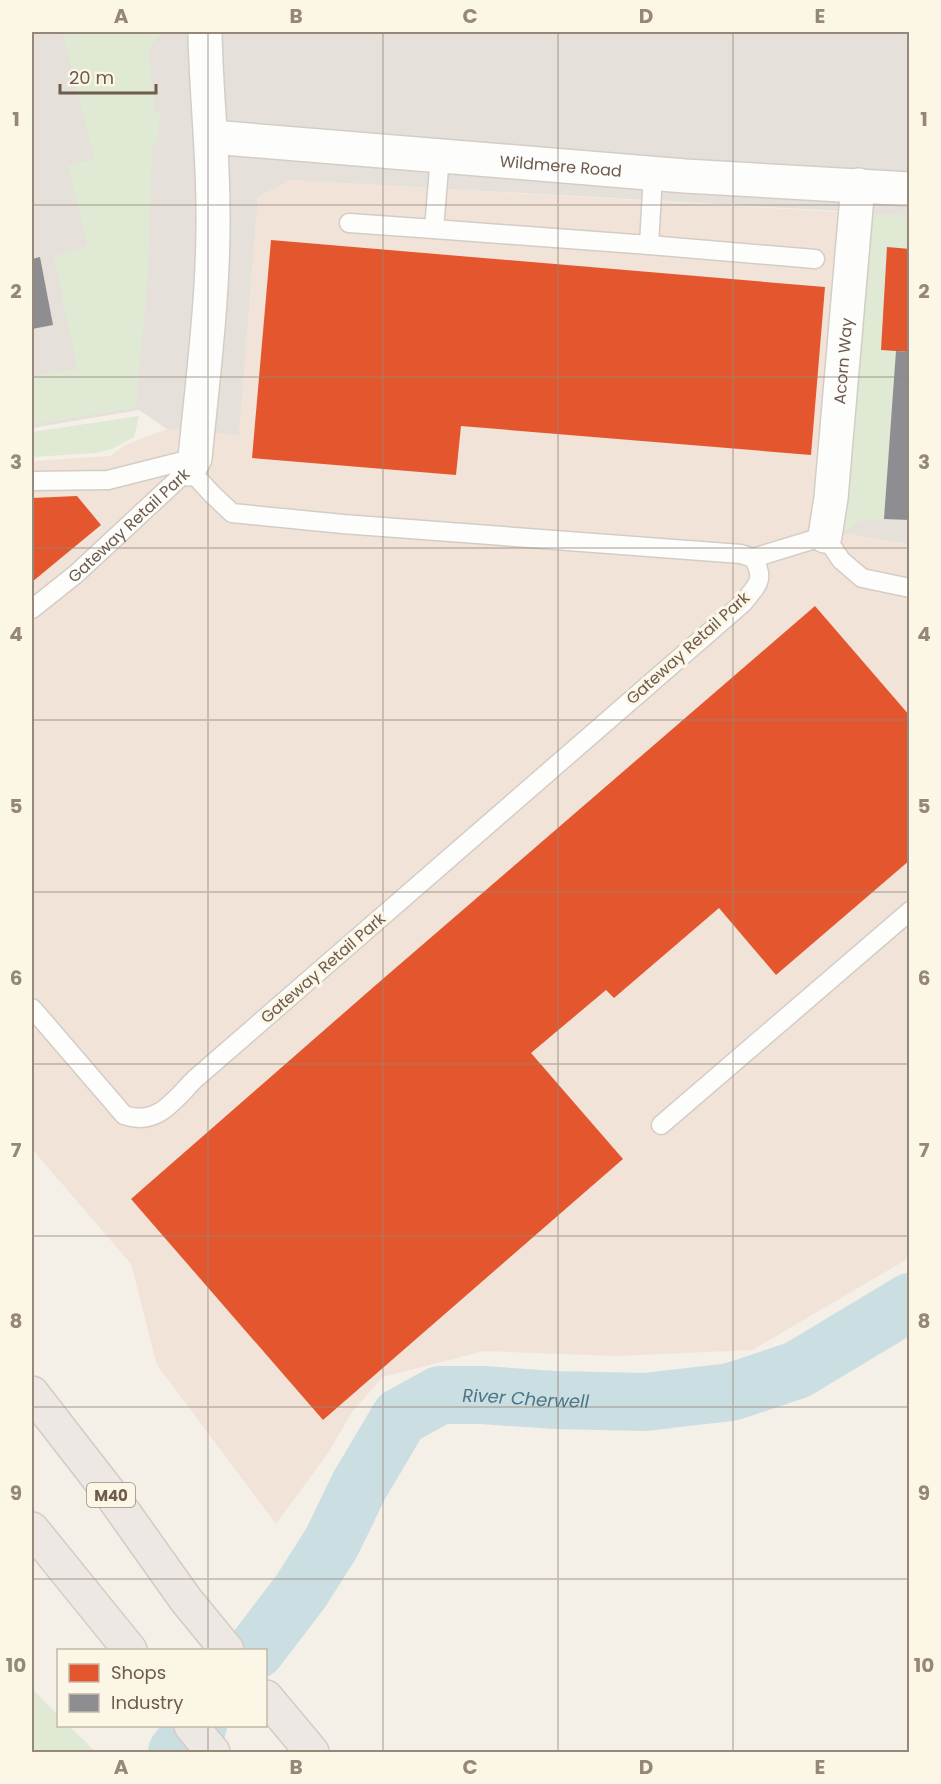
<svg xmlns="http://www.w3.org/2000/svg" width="941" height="1784" viewBox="0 0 941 1784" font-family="Poppins,sans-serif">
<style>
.commercial{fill:#f1e3d8}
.industrial{fill:#e5e0d9}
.green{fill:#dfe9d3}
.shops{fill:#e4572e}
.industry{fill:#8d8d92}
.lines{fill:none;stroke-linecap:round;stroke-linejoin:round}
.river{stroke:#cbdee2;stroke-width:58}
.service-casing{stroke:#d3cdc6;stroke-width:21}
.minor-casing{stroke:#d3cdc6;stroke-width:36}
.motorway-casing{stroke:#d3ccc5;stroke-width:36}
.service{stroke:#fdfdfb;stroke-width:18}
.minor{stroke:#fdfdfb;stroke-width:33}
.motorway{stroke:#eee8e4;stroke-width:33}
.grid{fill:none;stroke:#95877a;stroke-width:1.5;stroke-opacity:0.55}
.labels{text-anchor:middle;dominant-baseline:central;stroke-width:6;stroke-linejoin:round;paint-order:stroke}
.shield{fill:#fcf6e7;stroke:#988a7a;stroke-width:1.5}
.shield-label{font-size:15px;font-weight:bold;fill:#6d5b4c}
.street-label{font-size:16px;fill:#6d5b4c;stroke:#fcf6e7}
.water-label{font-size:18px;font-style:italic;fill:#4c7585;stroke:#fcf6e7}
.neatline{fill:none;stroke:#95877a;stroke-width:2}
.grid-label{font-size:20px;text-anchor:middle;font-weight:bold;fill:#95877a}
</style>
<rect width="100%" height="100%" fill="#f4f0e7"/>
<polygon class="commercial" points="291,180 874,214 843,533 909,544 909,1258 752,1350 617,1356 484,1351 383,1377 352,1412 328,1453 276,1524 157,1365 131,1264 32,1149 32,461 110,456 125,445 167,429 239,434 258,197"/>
<polygon class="industrial" points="32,32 909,32 909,544 843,533 855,344 866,223 873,213 291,180 258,197 239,435 167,429 139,410 32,428"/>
<g class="green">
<polygon points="62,32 162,32 149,49 154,109 160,115 158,137 152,149 148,277 136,408 32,425 32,376 77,369 54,257 87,245 68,166 94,159"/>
<polygon points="874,214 909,215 909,249 887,248 881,349 896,351 884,519 861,521 843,533 866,223"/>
<polygon points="139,416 134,437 112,449 95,453 32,457 32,432"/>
<polygon points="32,1689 58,1715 58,1726 69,1726 96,1752 32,1752"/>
</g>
<g class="shops">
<polygon points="271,240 825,287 811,455 461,426 456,475 252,458"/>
<polygon points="887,247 910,249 910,352 881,350"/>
<polygon points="77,496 101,525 32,582 32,498"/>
<polygon points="815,606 910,716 910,860 776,975 719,908 614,998 606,990 531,1053 623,1159 323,1420 131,1199 377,984"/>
</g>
<g class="industry">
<polygon points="40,257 53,325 32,329 32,259"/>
<polygon points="896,351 910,352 910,520 884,519"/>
</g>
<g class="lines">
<g class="river">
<path id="s1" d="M256,1650l45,-59 31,-49 27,-56 41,-69 40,-22h42l73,5 90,2 86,-10 66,-22 113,-68"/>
<polyline points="177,1752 198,1726"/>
</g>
<defs>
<g id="service">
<polyline points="440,156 434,229 649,245 653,174"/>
<polyline points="349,223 434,229"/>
<polyline points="649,245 815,259"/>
<polyline points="32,481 108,480 195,458"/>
<polyline points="753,558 825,536 841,560 862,578 910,588"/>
<path id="s2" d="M32,609l44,-35 113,-105 22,24 21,20 111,11 398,30 12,4c13,22 4,27 -10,45l-548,476c-21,21 -38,48 -71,36l-92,-107"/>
<polyline points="661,1125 910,911"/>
</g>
<g id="minor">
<path id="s3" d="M212,137l473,39 225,13"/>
<path d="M189,469l6,-11c8,-82 19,-165 18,-248 0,-59 -7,-119 -8,-178"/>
<path id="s4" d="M825,536l6,-38 27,-313"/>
</g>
<g id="motorway">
<polyline points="32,1393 115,1500 186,1600 227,1650"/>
<polyline points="32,1529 130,1650"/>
<polyline points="266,1697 312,1752"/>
<polyline points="191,1726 213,1752"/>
</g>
</defs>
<use href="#service" class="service-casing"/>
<use href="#minor" class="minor-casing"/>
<use href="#motorway" class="motorway-casing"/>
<use href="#service" class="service"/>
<use href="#minor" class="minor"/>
<use href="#motorway" class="motorway"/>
</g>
<path class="grid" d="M208,32v1618M383,32v1720M558,32v1720M733,32v1720M32,205h878M32,377h878M32,548h878M32,720h878M32,892h878M32,1064h878M32,1236h878M32,1407h878M32,1579h878M208,1726v26"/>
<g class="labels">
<rect class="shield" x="87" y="1483" width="48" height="24" rx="4.5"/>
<g class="shield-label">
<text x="111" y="1495">M40</text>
</g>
<g class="street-label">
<text stroke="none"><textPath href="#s3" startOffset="350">Wildmere Road</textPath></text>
<text stroke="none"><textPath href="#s4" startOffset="176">Acorn Way</textPath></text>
<text stroke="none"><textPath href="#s2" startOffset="128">Gateway Retail Park</textPath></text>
<text transform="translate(688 648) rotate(-42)">Gateway Retail Park</text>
<text transform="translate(323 968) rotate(-41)">Gateway Retail Park</text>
</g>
<g class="water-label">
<text stroke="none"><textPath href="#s1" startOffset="406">River Cherwell</textPath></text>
</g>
</g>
<rect width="941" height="1784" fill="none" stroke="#fcf6e7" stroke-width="66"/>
<rect x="57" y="1649" width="210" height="78" fill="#fcf6e7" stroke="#c3b8a9" stroke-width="1.5"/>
<rect x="69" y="1664" width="30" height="18" fill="#e4572e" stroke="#c3b8a9" stroke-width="1.5"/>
<text x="111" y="1679" font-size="18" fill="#6d5b4c">Shops</text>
<rect x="69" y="1694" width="30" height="18" fill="#8d8d92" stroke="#c3b8a9" stroke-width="1.5"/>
<text x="111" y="1709" font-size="18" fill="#6d5b4c">Industry</text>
<path d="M60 84v9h96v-9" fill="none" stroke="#6d5b4c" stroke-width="3"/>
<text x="69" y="84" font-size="18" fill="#6d5b4c" stroke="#fcf6e7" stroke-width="4.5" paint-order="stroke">20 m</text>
<rect x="33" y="33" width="875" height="1718" class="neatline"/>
<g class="grid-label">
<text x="121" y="23">A</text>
<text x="296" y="23">B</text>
<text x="470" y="23">C</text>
<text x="646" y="23">D</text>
<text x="820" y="23">E</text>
<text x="16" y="126">1</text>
<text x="924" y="126">1</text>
<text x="16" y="298">2</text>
<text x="924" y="298">2</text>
<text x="16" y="469">3</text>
<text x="924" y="469">3</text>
<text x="16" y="641">4</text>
<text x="924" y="641">4</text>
<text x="16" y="813">5</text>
<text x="924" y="813">5</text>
<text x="16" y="985">6</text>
<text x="924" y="985">6</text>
<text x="16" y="1157">7</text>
<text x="924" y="1157">7</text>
<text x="16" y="1328">8</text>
<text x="924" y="1328">8</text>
<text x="16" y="1500">9</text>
<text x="924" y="1500">9</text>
<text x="16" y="1672">10</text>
<text x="924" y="1672">10</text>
<text x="121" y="1774">A</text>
<text x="296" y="1774">B</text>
<text x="470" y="1774">C</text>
<text x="646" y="1774">D</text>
<text x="820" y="1774">E</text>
</g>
</svg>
